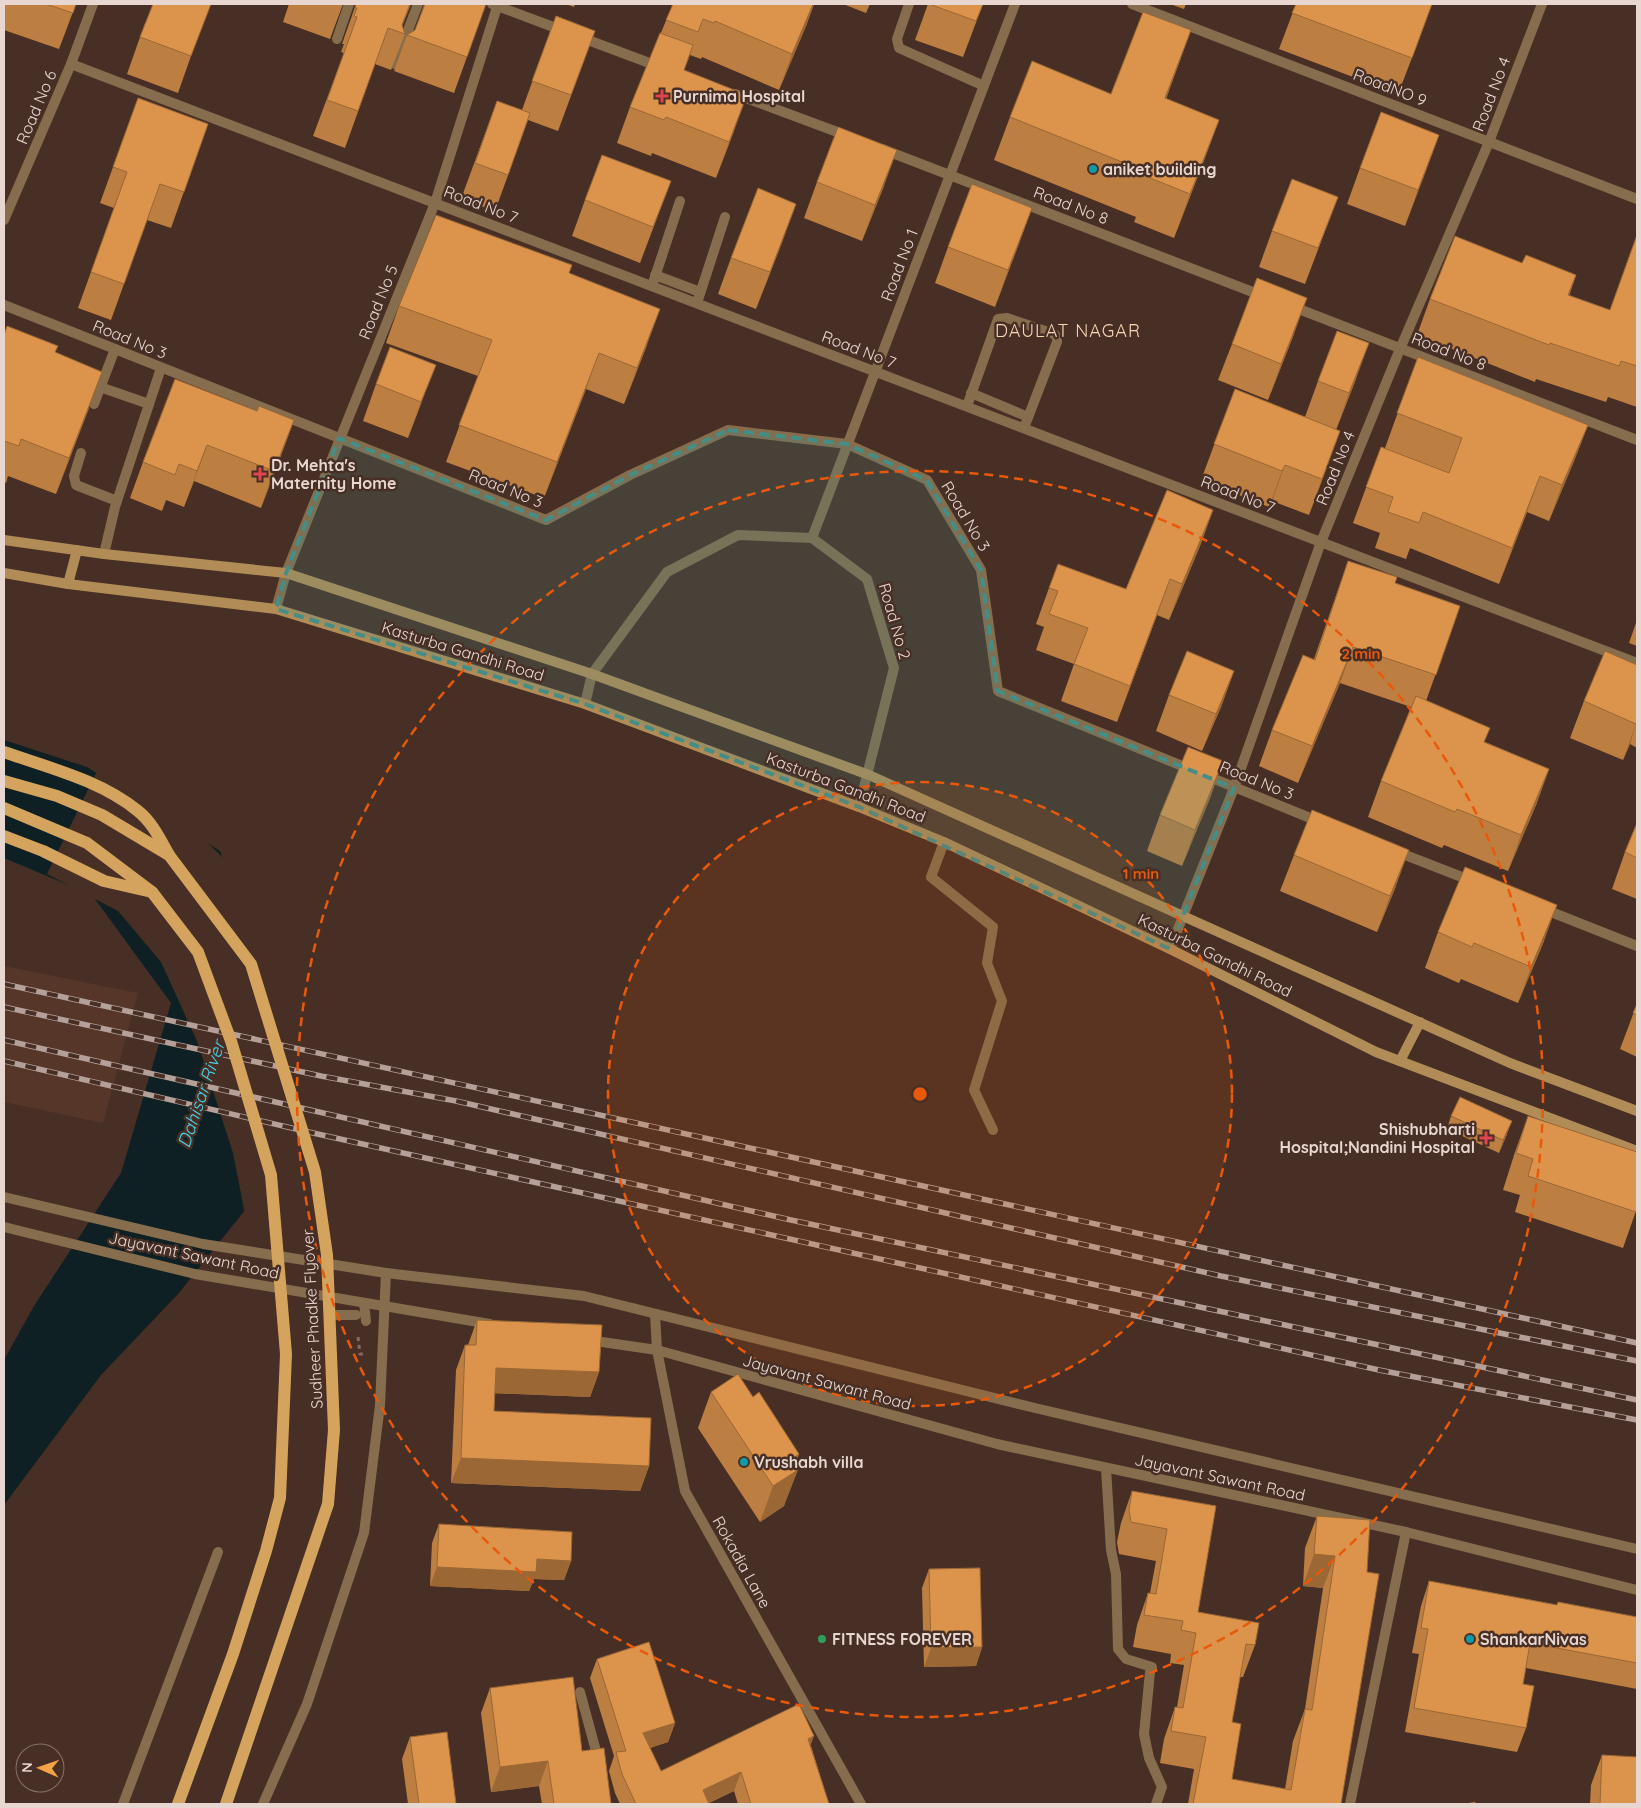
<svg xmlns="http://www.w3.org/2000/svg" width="1641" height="1808" viewBox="0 0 1641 1808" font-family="Quicksand,sans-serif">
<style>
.built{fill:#553628}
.water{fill:#0e2023}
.pier{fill:#482f25}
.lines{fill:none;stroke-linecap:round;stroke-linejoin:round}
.path{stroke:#836c64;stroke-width:3;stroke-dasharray:4 4;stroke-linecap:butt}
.service{stroke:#856d4d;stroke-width:10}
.minor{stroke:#856d4d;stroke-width:10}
.tertiary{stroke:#856d4d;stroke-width:10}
.secondary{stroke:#b28c57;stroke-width:10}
.primary{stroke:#d4a35d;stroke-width:12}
.rail-casing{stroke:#b4a099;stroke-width:5.5}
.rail{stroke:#482f25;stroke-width:4;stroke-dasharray:11;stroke-linecap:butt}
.primary-bridge{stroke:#d4a35d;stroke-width:12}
.wall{fill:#bd7e41}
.shaded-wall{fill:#9a6735}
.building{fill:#dc934c;stroke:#9a6735}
.marked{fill:#458e87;fill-opacity:0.2;stroke:#458e87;stroke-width:4;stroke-dasharray:10 6;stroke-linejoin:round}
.ring{fill:none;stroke:#e8590c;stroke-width:2.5;stroke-dasharray:9 6}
.health-dot{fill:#e0444e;stroke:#482f25;stroke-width:2}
.culture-dot{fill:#0f9aa8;stroke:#482f25;stroke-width:2}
.leisure-dot{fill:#2e9e5b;stroke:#482f25;stroke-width:2}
.labels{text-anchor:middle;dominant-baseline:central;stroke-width:5;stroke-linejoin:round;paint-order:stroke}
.street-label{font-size:16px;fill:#e8d7d1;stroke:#482f25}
.poi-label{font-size:16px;font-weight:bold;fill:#e8d7d1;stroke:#482f25;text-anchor:start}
.neighbourhood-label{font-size:18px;letter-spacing:1px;fill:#f8d5b3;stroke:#482f25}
.water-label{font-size:18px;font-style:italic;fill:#46d5ed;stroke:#482f25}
.centre{fill:#e8590c;stroke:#482f25;stroke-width:2.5}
.ring-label{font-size:15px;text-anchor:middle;font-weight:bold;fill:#e8590c;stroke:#482f25;stroke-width:5;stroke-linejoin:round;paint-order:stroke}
</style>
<rect width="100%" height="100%" fill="#482f25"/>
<polygon class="built" points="4,966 138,993 103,1123 4,1102"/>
<polygon class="water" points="4,740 87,767 220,851 284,1020 257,1195 179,1293 101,1375 4,1505 4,1360 34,1306 121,1173 171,1003 92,895 4,858"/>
<polygon class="pier" points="97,771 201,836 226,861 286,1020 259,1195 245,1214 233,1153 197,1041 161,962 118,911 47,874"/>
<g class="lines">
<polyline class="path" points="358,1337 360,1354 364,1354"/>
<g class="service">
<polyline points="364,1303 366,1321"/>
<polyline points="330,1315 356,1315"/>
<polyline points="580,1692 599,1762"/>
</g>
<g class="minor">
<polyline points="492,4 564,31"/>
<polyline points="909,4 897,39 899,48 984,86"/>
<polyline points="1132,4 1637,199"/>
<polyline points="580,37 660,67"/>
<polyline points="337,39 349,4"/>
<polyline points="71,64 1637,663"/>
<polyline points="395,64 418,4"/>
<polyline points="735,94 848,136"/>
<polyline points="882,149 1263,296"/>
<polyline points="4,220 71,64 93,4"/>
<polyline points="655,275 700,292"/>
<polyline points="652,286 680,201"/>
<polyline points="697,303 725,217"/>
<polyline points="4,305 546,520 630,475 728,430 847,444 927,480 981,570 998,691 1320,822"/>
<polyline points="1291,306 1637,440"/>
<polyline points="100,387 149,404"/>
<polyline points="971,393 1028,417"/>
<polyline points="94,404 115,349"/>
<polyline points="967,406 998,319 1007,318 1054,334 1057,337 1057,342 1024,428"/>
<polyline points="81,453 74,476 76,485 117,501"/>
<polyline points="812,538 1015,4"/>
<polyline points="104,554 115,507 161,368"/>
<polyline points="276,609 286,573 435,203 498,4"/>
<polyline points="585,704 592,674 667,572 738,535 812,538 867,579 894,668 859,807"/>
<polyline points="944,842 931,877 993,927 987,963 1002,1001 974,1090 993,1130"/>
<polyline points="1395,851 1472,881"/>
<polyline points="1541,908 1637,946"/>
<polyline points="1170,949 1234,788 1321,542 1400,349 1489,142 1542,4"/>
<polyline points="1106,1468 1111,1550 1116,1574 1118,1649 1126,1659 1152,1667 1150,1672 1144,1734 1149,1758 1162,1787 1156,1804"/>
<polyline points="123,1804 218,1552"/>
<polyline points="263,1804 307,1704 364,1533 380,1405 386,1273"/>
<polyline points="1350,1804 1406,1532"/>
</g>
<g class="tertiary">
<polyline points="4,1197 203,1244 386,1273 584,1296 1035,1408 1637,1549"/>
<polyline points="4,1227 195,1274 490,1324"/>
<polyline points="655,1314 657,1350 685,1491 861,1804"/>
<polyline points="588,1340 657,1350 997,1444 1406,1532 1637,1590"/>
</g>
<g class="secondary">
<polyline points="4,540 104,554 286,573 592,674 869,775 1510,1063 1637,1111"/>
<polyline points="4,573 68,584 276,609 585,704 859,807 944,842 1170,949 1376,1052 1637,1151"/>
<polyline points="68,584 77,550"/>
<polyline points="1400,1061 1420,1022"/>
</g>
<g class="primary">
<path d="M4,752c45,16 96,28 134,59 14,11 22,28 31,44"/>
<polyline points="4,836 43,851 104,881 152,892"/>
</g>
<defs>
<g id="rail">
<polyline points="4,984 1637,1343"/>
<polyline points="4,1007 321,1076 456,1101 1221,1276 1637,1361"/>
<polyline points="4,1040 791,1220 1637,1400"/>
<polyline points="4,1061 313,1133 1379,1370 1637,1420"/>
</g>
</defs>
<use href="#rail" class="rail-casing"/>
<use href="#rail" class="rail"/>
<g class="primary-bridge">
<polyline points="4,781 57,796 102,815 169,855 251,964 315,1172 327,1255 334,1430 328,1504 226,1804"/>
<polyline points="4,808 87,843 152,892 198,952 231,1041 271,1175 286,1354 280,1498 266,1551 233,1654 178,1804"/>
</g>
</g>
<g class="wall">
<polygon points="4,4 76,4 59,49 4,30"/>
<polygon points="289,4 343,4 330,39 283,22"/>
<polygon points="356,4 411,4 402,26 405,34 391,70 375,64 345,148 313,136 344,53 341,52 344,44 342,44"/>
<polygon points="424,4 486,4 454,93 394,71 407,35 415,30 424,5"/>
<polygon points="566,4 575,4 574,7"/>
<polygon points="673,4 814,4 806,26 779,90 702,57 701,59 690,55 684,70 734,131 716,178 652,153 651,156 617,143 630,107"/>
<polygon points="843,4 870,4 866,13"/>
<polygon points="928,4 983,4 963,57 915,40"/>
<polygon points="1170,4 1186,4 1184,9"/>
<polygon points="1296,4 1420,37 1398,94 1279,49"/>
<polygon points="556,16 595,31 558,131 528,120 495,211 461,199 497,101 522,110"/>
<polygon points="145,23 191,56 178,93 127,74"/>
<polygon points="1191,30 1166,99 1219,120 1203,163 1174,238 1134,222 1136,217 994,160 1010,117 1111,94"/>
<polygon points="138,98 208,124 171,228 147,220 111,320 78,308 114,208 100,203"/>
<polygon points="1439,135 1405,226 1347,204 1360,168"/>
<polygon points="671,181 640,263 572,236 585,200"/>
<polygon points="817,182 884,186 862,241 804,218"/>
<polygon points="1338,197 1305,284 1259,267 1272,231"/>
<polygon points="1032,208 995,307 935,283 948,247"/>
<polygon points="1637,235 1637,407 1608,397 1606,402 1536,379 1535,382 1417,335 1430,299 1522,263 1576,275 1569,296 1610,310"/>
<polygon points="783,240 756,309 718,294 731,258"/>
<polygon points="569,273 647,345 624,404 586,389 544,498 446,462 478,376 386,343 399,306"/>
<polygon points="1294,334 1268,400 1218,380 1232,344"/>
<polygon points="4,335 55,352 89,408 56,494 8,476 6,483 4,482"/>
<polygon points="1418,357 1588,425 1574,461 1549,521 1527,512 1499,584 1410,548 1406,559 1375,548 1380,533 1353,523 1381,447 1385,448"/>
<polygon points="1356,379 1336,430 1327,467 1309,515 1272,501 1269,507 1201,480 1235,389 1305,417 1318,381"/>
<polygon points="376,384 422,401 408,438 363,421"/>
<polygon points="257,411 294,420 261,508 194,481 184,507 166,500 162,511 130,498 143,462"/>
<polygon points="1213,510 1200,546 1169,620 1157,615 1117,722 1061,701 1074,664 1036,650 1044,627 1036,624 1049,588 1126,589"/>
<polygon points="1348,561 1395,583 1460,606 1426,701 1485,742 1549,769 1536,805 1508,871 1444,845 1442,848 1368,817 1381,781 1411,707 1340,683 1298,783 1259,766 1272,730 1314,659"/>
<polygon points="1637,620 1637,646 1629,643"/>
<polygon points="1637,665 1637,748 1630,744 1623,760 1570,738 1584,701"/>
<polygon points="1234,671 1221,707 1202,751 1156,731 1169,695"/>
<polygon points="1223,761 1210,798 1182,866 1147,851 1160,815"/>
<polygon points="1637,823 1637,899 1612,889 1625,852"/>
<polygon points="1294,855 1396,886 1377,932 1280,891"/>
<polygon points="1438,932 1544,941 1518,1003 1461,979 1459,983 1425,968"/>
<polygon points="1637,1004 1637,1057 1620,1049"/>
<polygon points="1451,1116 1507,1134 1499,1153 1447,1129"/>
<polygon points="1528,1116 1637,1208 1623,1248 1515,1212 1520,1195 1503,1190 1515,1152"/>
<polygon points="477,1320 599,1372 590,1397 494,1393 494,1411 649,1466 640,1491 451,1483 456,1370 465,1345 468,1345"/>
<polygon points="711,1392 753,1397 799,1454 795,1466 784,1506 760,1522 698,1428"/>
<polygon points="1132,1491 1216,1506 1198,1612 1255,1645 1243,1677 1240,1677 1232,1722 1232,1779 1285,1789 1293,1741 1305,1709 1323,1588 1303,1586 1305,1548 1317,1516 1370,1520 1341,1804 1188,1804 1194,1769 1160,1763 1164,1739 1175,1707 1177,1707 1184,1665 1170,1663 1171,1654 1133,1647 1137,1625 1148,1593 1150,1593 1156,1561 1119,1554 1117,1542 1121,1523"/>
<polygon points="439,1524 571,1561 564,1580 534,1579 529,1591 430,1586 432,1543"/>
<polygon points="929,1569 982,1647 976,1666 924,1667 922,1588"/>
<polygon points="1429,1581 1557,1605 1637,1617 1637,1689 1526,1668 1523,1684 1526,1728 1517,1752 1405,1732 1419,1654 1412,1653 1421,1606"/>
<polygon points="597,1659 675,1723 668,1742 650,1748 661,1771 811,1746 829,1804 738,1804 734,1791 709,1803 709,1804 620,1804 615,1793 609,1771 614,1756 590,1678"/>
<polygon points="490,1688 582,1751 611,1804 542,1804 539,1786 491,1792 481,1713"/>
<polygon points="410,1737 456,1804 408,1804 402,1759"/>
<polygon points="1602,1755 1637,1804 1590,1804 1591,1785"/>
</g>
<g class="shaded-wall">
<polygon points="813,4 814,4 806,26 779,90 792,54"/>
<polygon points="1191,30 1175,74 1149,142 1165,98"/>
<polygon points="747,95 734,131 716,178 729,142"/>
<polygon points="1219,120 1203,163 1174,238 1190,194"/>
<polygon points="1439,135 1426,171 1405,226 1418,190"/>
<polygon points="897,150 884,186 862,241 875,205"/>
<polygon points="796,204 783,240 756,309 770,272"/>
<polygon points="1032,208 1019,244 995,307 1008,270"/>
<polygon points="1307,298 1294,334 1268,400 1281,364"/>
<polygon points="660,309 647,345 624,404 637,368"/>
<polygon points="1369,343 1356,379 1336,430 1349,393"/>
<polygon points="599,353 586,389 544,498 557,462"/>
<polygon points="436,365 422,401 408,438 421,402"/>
<polygon points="102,372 89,408 56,494 69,458"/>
<polygon points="294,420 281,456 261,508 274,471"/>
<polygon points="1588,425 1574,461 1549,521 1562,485"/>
<polygon points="1340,431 1327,467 1309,515 1322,479"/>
<polygon points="207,445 194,481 184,507 197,471"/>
<polygon points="1285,465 1272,501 1269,507 1282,471"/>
<polygon points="1540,476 1527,512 1499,584 1512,548"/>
<polygon points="1213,510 1200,546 1169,620 1182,584"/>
<polygon points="1170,579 1157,615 1117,722 1130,686"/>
<polygon points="1353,647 1340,683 1298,783 1312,746"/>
<polygon points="1234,671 1221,707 1202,751 1216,714"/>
<polygon points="1637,721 1630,744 1623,760"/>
<polygon points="1223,761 1210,798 1182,866 1195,830"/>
<polygon points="1549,769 1536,805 1508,871 1521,835"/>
<polygon points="1409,850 1396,886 1377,932 1390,896"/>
<polygon points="1557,905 1544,941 1518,1003 1531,967"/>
<polygon points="1512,1121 1507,1134 1499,1153 1503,1140"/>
<polygon points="496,1368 599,1372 590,1397 487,1393"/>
<polygon points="799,1454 793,1473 798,1470 784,1506 760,1522 773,1486 791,1460"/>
<polygon points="461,1458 649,1466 640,1491 451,1483"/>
<polygon points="1314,1554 1335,1556 1323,1588 1303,1586"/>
<polygon points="537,1559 571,1561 564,1580 534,1579 529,1591 430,1586 437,1567"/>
<polygon points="982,1647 976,1666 924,1667 931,1648"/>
<polygon points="675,1723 668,1742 636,1752 643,1733"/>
<polygon points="814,1736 807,1755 808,1739"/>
<polygon points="548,1761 539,1786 491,1792 500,1767"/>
<polygon points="741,1772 734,1791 706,1804 703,1790"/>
</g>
<g class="building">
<polygon points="46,4 76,4 73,13"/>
<polygon points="153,4 211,4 191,56 140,37"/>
<polygon points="356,4 410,4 402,25 405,34 388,28 358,111 327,100 357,17 354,16 357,8 355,8"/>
<polygon points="425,4 486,4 467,57 407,35 415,30"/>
<polygon points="673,4 813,4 792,54 715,21 714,23 703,19 698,32 666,20"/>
<polygon points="929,4 983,4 976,21"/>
<polygon points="1296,4 1432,4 1412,58 1292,13"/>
<polygon points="1143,12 1191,30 1165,98 1219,120 1190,194 1150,178 1152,174 1010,117 1032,61 1111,94"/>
<polygon points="556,16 595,31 571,95 532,81"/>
<polygon points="660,33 693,45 684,70 747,95 729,142 666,117 664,120 630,107"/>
<polygon points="138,98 208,124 184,192 160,184 124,284 91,272 127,172 113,167"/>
<polygon points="497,101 530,113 508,175 475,163"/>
<polygon points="1381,112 1439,135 1418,190 1360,168"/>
<polygon points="838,127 897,150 875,205 817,182"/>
<polygon points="602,155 671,181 653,227 585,200"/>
<polygon points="1292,179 1338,197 1318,248 1272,231"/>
<polygon points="972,184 1032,208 1008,270 948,247"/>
<polygon points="758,188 796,204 770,272 731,258"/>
<polygon points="436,215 572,265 569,273 660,309 637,368 599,353 557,462 459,425 492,340 399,306"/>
<polygon points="1637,235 1637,366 1621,361 1619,366 1550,343 1549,345 1430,299 1455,236 1522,263 1526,255 1576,275 1568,295 1610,310"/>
<polygon points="1257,278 1307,298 1281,364 1232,344"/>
<polygon points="7,326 58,346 55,352 102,372 69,458 21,439 19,446 4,441 4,335"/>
<polygon points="1337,331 1369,343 1349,393 1318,381"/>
<polygon points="390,347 436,365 421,402 376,384"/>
<polygon points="1418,357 1588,425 1562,485 1540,476 1512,548 1423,512 1419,523 1388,512 1393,497 1366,487 1381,447 1449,473 1462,438 1397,413"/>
<polygon points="175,379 257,411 259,406 294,420 274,471 207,445 197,471 179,464 175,475 143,462"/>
<polygon points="1235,389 1340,431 1322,479 1285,465 1282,471 1214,444"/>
<polygon points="1167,490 1213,510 1182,584 1170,579 1130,686 1074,664 1088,628 1049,614 1058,591 1049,588 1058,564 1126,589"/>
<polygon points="1348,561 1397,577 1395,583 1460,606 1436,675 1353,647 1312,746 1272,730 1303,655 1315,660"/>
<polygon points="1187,651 1234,671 1216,714 1169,695"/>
<polygon points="1605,651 1637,665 1637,721 1636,724 1584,701"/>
<polygon points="1416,696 1490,728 1484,742 1549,769 1521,835 1457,809 1455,812 1381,781"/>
<polygon points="1188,747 1223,761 1195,830 1160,815"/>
<polygon points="1312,810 1409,850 1390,896 1294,855"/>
<polygon points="1637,823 1637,858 1625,852"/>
<polygon points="1465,867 1557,905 1531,967 1474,943 1472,947 1438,932"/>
<polygon points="1637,1004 1637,1015 1633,1013"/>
<polygon points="1460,1097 1512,1121 1503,1140 1451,1116"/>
<polygon points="1528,1116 1637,1152 1637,1208 1636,1212 1528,1176 1533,1159 1516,1153"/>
<polygon points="477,1320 602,1325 599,1372 496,1368 494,1411 651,1418 649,1466 461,1458 465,1345 476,1345"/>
<polygon points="738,1374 753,1397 759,1392 799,1454 791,1460 798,1470 773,1486 711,1392"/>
<polygon points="1132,1491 1216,1506 1198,1612 1259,1623 1255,1645 1246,1644 1232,1722 1241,1724 1232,1779 1291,1790 1305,1709 1312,1710 1335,1556 1314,1554 1317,1516 1370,1520 1367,1572 1379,1574 1341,1804 1193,1804 1206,1737 1171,1731 1175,1707 1183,1708 1196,1633 1181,1630 1183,1621 1144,1615 1148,1593 1156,1594 1167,1529 1131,1522 1129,1510"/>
<polygon points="439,1524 572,1532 571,1561 537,1559 536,1572 437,1567"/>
<polygon points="980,1568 982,1647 931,1648 929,1569"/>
<polygon points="1429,1581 1557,1605 1558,1602 1637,1617 1637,1663 1530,1643 1523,1684 1534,1686 1526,1728 1414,1708 1428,1629 1421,1628"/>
<polygon points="649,1642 675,1723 643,1733 661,1771 799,1704 814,1736 808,1739 829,1804 751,1804 741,1772 703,1790 709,1804 636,1804 622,1774 616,1752 626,1751 597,1659"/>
<polygon points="573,1677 582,1751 604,1748 611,1804 554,1804 548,1761 500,1767 490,1688"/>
<polygon points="447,1732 456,1804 419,1804 410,1737"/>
<polygon points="1602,1755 1637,1757 1637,1804 1600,1804"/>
<polygon points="1475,1802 1475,1804 1466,1804"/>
</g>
<path class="marked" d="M728,430l119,14 80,36 54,90 17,121 236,97 -64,161 -311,-142 -274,-103 -309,-95 10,-36 53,-135 207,82 84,-45z"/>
<circle cx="920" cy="1094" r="312" fill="#e8590c" fill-opacity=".12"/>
<g class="ring">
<circle cx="920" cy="1094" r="312"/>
<circle cx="920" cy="1094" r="623"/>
</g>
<g class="health-dot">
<path d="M659.5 88.5h5v5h5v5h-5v5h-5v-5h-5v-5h5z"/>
<path d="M257.5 466.5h5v5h5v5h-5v5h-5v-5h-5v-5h5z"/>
<path d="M1483.5 1130.5h5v5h5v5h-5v5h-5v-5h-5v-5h5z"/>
</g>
<g class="culture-dot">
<circle cx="1093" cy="169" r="5"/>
<circle cx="744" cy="1462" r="5"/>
<circle cx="1470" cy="1639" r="5"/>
</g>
<circle class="leisure-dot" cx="822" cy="1639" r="5"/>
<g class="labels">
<g class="street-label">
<text transform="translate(1390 87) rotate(21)">RoadNO 9</text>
<text transform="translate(1491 94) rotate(-69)">Road No 4</text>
<text transform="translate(36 107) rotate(-67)">Road No 6</text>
<text transform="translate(481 204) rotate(21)">Road No 7</text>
<text transform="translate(1071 205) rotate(21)">Road No 8</text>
<text transform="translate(899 265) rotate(-69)">Road No 1</text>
<text transform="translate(378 302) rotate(-68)">Road No 5</text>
<text transform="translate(130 339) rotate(22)">Road No 3</text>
<text transform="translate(859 349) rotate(21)">Road No 7</text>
<text transform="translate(1449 351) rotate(21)">Road No 8</text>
<text transform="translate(1335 468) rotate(-68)">Road No 4</text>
<text transform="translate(506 488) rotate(22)">Road No 3</text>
<text transform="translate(1238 494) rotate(21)">Road No 7</text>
<text transform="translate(966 516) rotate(59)">Road No 3</text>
<text transform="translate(895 621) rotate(74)">Road No 2</text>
<text transform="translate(463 651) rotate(17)">Kasturba Gandhi Road</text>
<text transform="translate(1257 780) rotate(22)">Road No 3</text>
<text transform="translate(846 787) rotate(21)">Kasturba Gandhi Road</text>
<text transform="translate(1215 955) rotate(26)">Kasturba Gandhi Road</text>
<text transform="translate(194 1255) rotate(12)">Jayavant Sawant Road</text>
<text transform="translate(312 1319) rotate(-93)">Sudheer Phadke Flyover</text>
<text transform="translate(827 1382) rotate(15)">Jayavant Sawant Road</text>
<text transform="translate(1220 1477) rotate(12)">Jayavant Sawant Road</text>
<text transform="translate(742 1562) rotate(61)">Rokadia Lane</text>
</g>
<g class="poi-label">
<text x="673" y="96">Purnima Hospital</text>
<text x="1103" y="169">aniket building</text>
<text x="271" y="465">Dr. Mehta's<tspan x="271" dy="18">Maternity Home</tspan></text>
<text x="1475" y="1129" text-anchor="end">Shishubharti<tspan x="1475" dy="18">Hospital;Nandini Hospital</tspan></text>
<text x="754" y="1462">Vrushabh villa</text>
<text x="832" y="1639">FITNESS FOREVER</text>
<text x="1480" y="1639">ShankarNivas</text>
</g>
<g class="neighbourhood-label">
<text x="1068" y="330">DAULAT NAGAR</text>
</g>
<g class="water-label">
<text transform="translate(201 1094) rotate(-71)">Dahisar River</text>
</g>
</g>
<circle cx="920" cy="1094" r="8" class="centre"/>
<g class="ring-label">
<text x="1361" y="659">2 min</text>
<text x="1141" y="879">1 min</text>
</g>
<rect width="1641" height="1808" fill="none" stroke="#e8d7d1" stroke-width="10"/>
<g transform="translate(40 1768) rotate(272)"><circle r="24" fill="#482f25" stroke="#88726a"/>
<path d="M0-4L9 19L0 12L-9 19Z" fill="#f5a345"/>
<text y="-8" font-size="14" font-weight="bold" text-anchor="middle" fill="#e8d7d1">N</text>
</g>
</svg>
